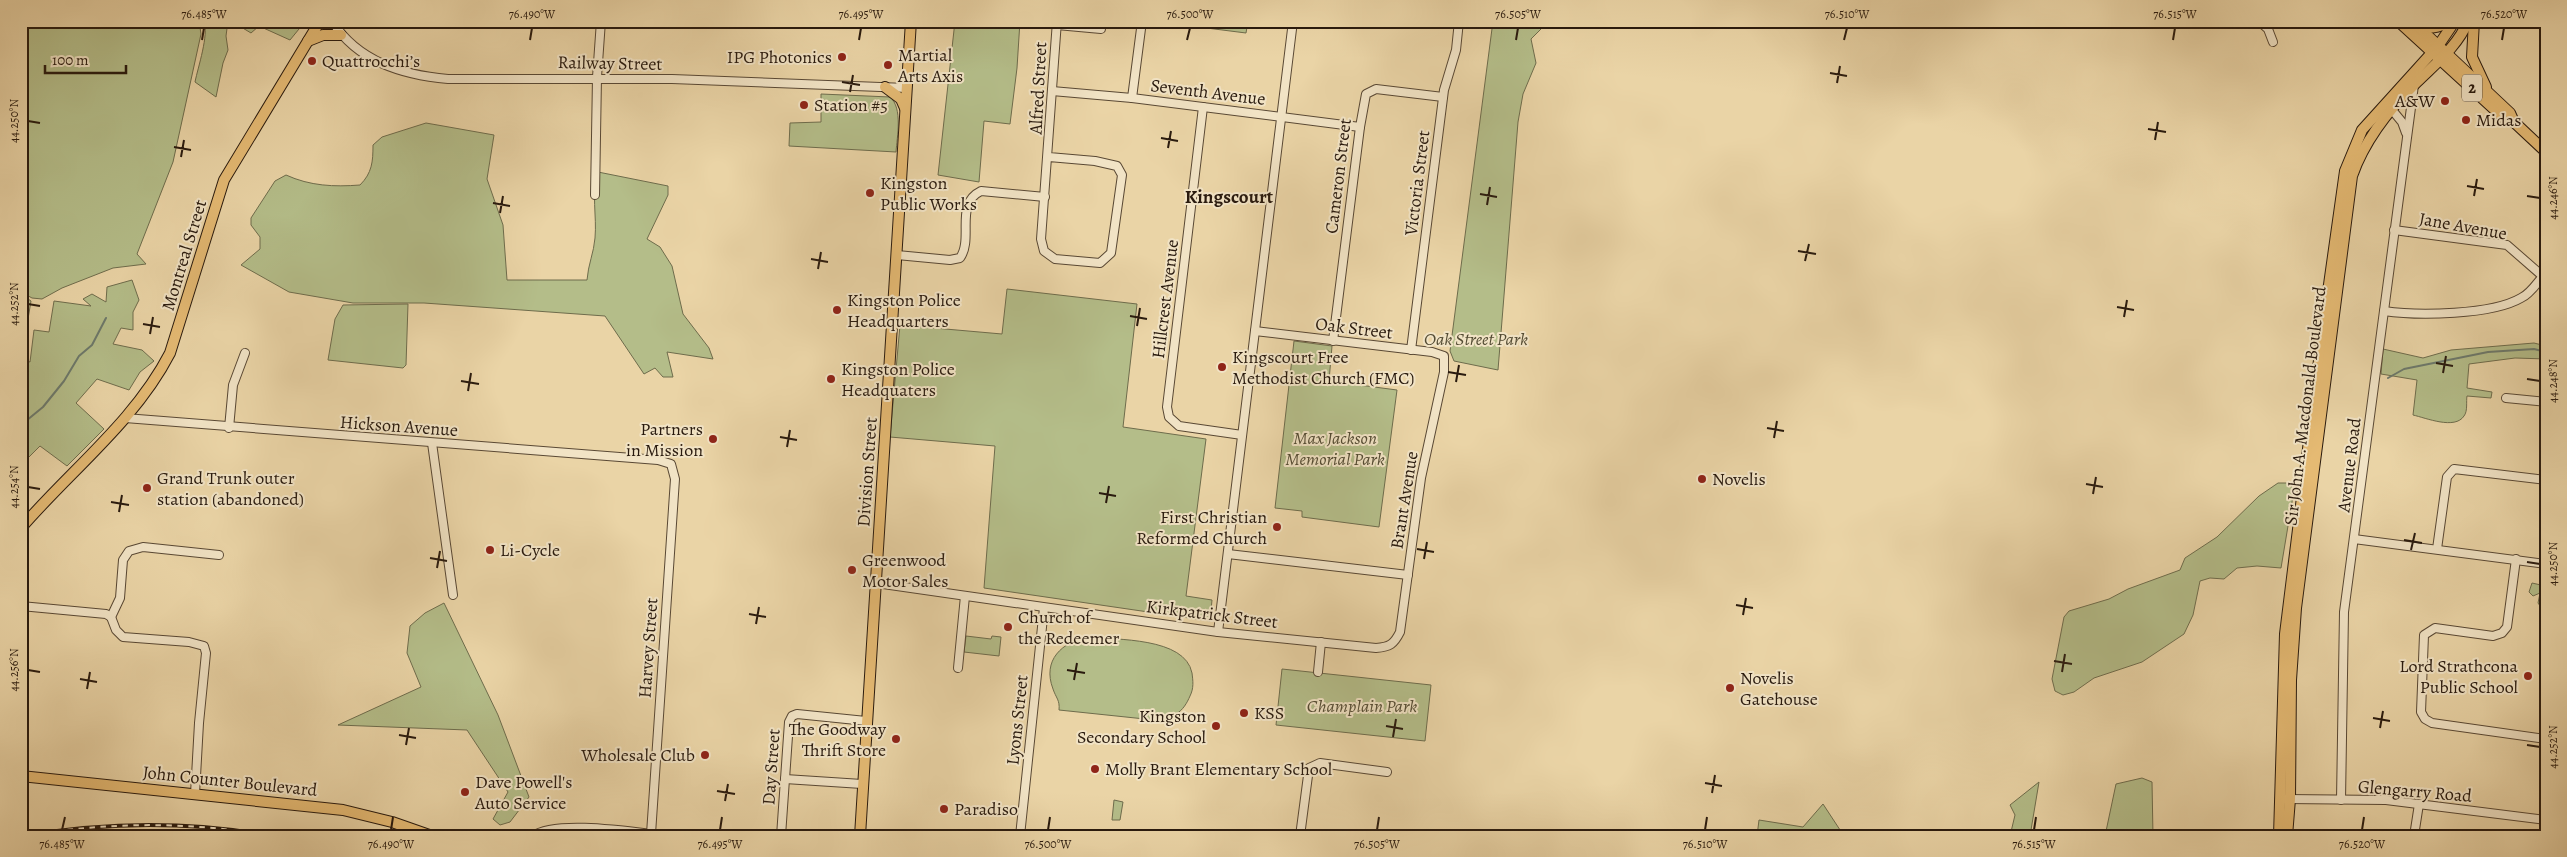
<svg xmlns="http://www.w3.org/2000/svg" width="2567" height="857" viewBox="0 0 2567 857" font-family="Alegreya,serif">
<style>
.green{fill:#b4bd89;stroke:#6e6c4c}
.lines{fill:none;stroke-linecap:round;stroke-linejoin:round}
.stream{stroke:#6c796c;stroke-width:2}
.minor-casing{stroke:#594834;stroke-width:10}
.major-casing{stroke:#291a0e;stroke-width:12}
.minor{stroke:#f1e3c5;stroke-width:8}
.major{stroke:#e5ba73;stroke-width:10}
.rail-casing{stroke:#291a0e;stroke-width:4}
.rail{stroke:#f1e3c5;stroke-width:2;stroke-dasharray:5.5;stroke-linecap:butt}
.ticks{fill:none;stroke:#291a0e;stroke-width:2}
.poi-dot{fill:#8f2418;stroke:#f1e3c5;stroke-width:2}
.labels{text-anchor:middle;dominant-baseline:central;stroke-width:4;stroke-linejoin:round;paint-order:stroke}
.shield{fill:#f1e3c5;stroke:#655645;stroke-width:1}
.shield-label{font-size:16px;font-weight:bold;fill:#291a0e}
.poi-label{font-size:18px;fill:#291a0e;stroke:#f1e3c5;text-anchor:start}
.street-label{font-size:18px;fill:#291a0e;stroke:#f1e3c5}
.park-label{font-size:18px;font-style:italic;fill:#534b33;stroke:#f1e3c5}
.neighbourhood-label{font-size:19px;font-weight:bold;fill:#291a0e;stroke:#f1e3c5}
.neatline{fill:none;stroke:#291a0e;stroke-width:2}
.ticks-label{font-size:12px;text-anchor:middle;fill:#291a0e}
</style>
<rect width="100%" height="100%" fill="#ead4a6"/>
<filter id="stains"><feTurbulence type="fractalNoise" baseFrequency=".004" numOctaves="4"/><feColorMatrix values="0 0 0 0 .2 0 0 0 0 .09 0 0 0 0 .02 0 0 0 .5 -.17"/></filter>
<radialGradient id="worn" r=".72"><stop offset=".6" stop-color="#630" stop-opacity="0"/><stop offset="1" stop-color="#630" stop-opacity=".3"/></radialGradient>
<g class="green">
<polygon points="21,21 199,21 201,34 173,162 137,254 146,264 113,268 62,288 42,299 32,298 21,292"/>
<path d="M204,21h24l-2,15 2,14 -5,13 -7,34 -21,-15c3,-15 14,-47 9,-61z"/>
<polygon points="231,21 296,21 299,29 290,40 259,26 251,33"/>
<polygon points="955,21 1020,21 1017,68 1010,124 984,121 979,182 938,175"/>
<polygon points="1175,21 1248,21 1246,33 1175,24"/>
<polygon points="1493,21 1549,21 1531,39 1536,63 1523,94 1518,122 1498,370 1454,361 1450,351"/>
<path d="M821,94l69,3c13,11 7,40 6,55l-107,-6 1,-23 31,-1z"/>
<path d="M426,123l68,12 -7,44 16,46 4,55h80c1,-15 7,-28 8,-42 2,-22 -4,-45 3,-66l70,14v9l-21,44 13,8 12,19 11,48 26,34 4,11 -46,-7 6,25h-10l-8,-9 -11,6 -39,-58 -181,-13h-71l-64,-11 -48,-27 19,-16v-12l-9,-12v-7l24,-37 11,-6c24,11 48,12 74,10 12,-12 13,-23 13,-40l9,-8z"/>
<polygon points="132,280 139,300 133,312 133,330 121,328 113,344 142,350 154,361 140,372 129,390 97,379 76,403 104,429 67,466 40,446 21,465 21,359 30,362 34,330 49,332 54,301 91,306 83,299 92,294 106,302 107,287"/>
<polygon points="1007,289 1137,304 1123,427 1206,439 1186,596 1212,600 1210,621 984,588 995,446 890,437 900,325 1002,334"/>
<polygon points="21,294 31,301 25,337 21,345"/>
<polygon points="408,304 406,365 403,368 328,360 335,319 343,305"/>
<polygon points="1294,341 1332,346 1329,381 1397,390 1379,527 1302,517 1302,511 1275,508"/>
<path d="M2534,343l12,3v13l-31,-1 -46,6 -2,24 25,4 -1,6 -24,-2c-1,5 1,15 -3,20 -9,14 -38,2 -51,-1l4,-35 -36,-6 2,-25 40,9 28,-8z"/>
<polygon points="2278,483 2289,483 2294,490 2281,568 2257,566 2237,568 2224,579 2210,578 2200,581 2193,615 2184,634 2142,662 2094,678 2074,692 2063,695 2055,691 2052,679 2064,617 2069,611 2109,599 2128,589 2180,570 2185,558 2217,537 2259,496"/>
<polygon points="2532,583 2541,585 2540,590 2542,585 2546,586 2543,600 2546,601 2546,639 2542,639 2543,610 2538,603 2540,593 2533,596 2529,592"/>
<polygon points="444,603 498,715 529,797 510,822 500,825 493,819 508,792 467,730 338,725 421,687 407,653 410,626 425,613"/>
<polygon points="966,636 991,639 992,636 1001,637 999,656 964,652"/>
<path d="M1088,637c28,3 97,0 104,36 1,8 2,15 -2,23 -3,7 -7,14 -14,18 -4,3 -9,3 -12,7l-105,-11c1,-10 -3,-12 -6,-21 -11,-29 9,-47 35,-52z"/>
<polygon points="1282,669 1431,685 1425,741 1276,725"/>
<polygon points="2142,778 2152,782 2153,836 2105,836 2116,784"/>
<polygon points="2039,782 2030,836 2010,836 2015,815 2010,805"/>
<polygon points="1114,800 1123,802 1120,820 1112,820"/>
<polygon points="1823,804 1844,836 1757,836 1759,820 1803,827"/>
</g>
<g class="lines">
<g class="stream">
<polyline points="2388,378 2404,369 2488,352 2534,349 2546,352"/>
<polyline points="21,425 43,407 64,381 79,356 92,345 106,318"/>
</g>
<defs>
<g id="minor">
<path d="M332,21c26,41 71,54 116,58h224l235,9"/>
<polyline points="2259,21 2268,29 2273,42"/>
<polyline points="1057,25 1101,29"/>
<polyline points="1052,91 1132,98 1360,127"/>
<polyline points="1132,98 1142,21"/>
<polyline points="2388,105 2402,122 2406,133"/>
<polyline points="1203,107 1167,407 1169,417 1179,426 1242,435"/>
<polyline points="1049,157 1095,161 1117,166 1122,175 1111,253 1100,263 1055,259 1044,251 1041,239 1057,21"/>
<polyline points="595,195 597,77 601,21"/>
<polyline points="2394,230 2507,245 2546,279"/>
<path d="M897,255l53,5 10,-2c14,-20 -6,-54 21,-67l64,6"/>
<path d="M2384,311c34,5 108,4 137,-13 9,-4 16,-15 22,-22"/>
<polyline points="1333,341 1360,127 1366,94 1376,89 1443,97"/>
<polyline points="1411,350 1444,90 1456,50 1459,21"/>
<polyline points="2506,398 2546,402"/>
<polyline points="125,418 658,460 671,464 675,479 651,834"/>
<polyline points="229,428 233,385 245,353"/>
<polyline points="432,443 453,595"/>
<polyline points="2354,539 2546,564"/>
<polyline points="2437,549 2447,477 2454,469 2546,480"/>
<polyline points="1228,554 1408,575"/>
<polyline points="2516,559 2507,627 2502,633 2493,636 2435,628 2424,635 2421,712 2425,719 2432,723 2546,739"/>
<path d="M876,583l342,49 158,16c14,-1 18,-4 24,-16l21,-154 23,-106v-16l-12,-4 -177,-21"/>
<polyline points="21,606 106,614 111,617 120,598 123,560 129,551 143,547 219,555"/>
<polyline points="111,617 116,630 123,637 189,642 204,646 206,653 199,723 195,794"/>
<polyline points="1218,632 1293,21"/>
<polyline points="958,668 965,596"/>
<polyline points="1318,672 1321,642"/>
<polyline points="785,779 862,784"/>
<polyline points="2286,799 2386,800 2546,820"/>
<polyline points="2341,800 2344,612 2414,85"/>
<path d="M533,836c24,-17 105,-3 136,0"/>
<polyline points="781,836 789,722 792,716 797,714 866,721"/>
<polyline points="1020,836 1044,608"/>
<polyline points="1300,836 1309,768 1320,763 1387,772"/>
<polyline points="2414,836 2419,804"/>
</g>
<g id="major">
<polyline points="2398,21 2505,119 2514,122"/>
<polyline points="2412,21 2510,113 2514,122 2546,152"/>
<polyline points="2474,21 2472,57 2486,87"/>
<path d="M2418,24c13,5 20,5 31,-3"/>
<polyline points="308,41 323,35 341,35"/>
<polyline points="885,87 901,99 905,108"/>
<path d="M21,528c50,-58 114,-107 149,-175l54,-173 96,-159"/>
<polyline points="21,776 343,810 392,822 432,836"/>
<polyline points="860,836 911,21"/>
<polyline points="2279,836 2285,634 2324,320 2345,171 2362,130 2438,46 2455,21"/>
<path d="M2287,836l3,-37 1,-119 5,-72 56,-432c13,-37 37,-67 65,-94 18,-18 41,-36 51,-61"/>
</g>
</defs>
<use href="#minor" class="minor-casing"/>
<use href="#major" class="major-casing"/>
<use href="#minor" class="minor"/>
<use href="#major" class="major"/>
<defs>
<path id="rail" d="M24,836c82,-14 165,-15 247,0"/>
</defs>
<use href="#rail" class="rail-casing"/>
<use href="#rail" class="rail"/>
</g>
<path class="ticks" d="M202,40l2,-12M530,40l2,-12M859,40l2,-12M1187,40l3,-12M1516,40l2,-12M1844,40l3,-12M2173,40l2,-12M2502,40l2,-12M1830,73l17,3M842,82l18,3M1837,83l3,-17M850,92l3,-17M28,121l12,2M2148,129l18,3M1161,138l17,3M2155,140l3,-18M174,147l17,3M1168,148l3,-17M181,157l3,-17M2467,186l17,3M1480,194l17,3M2474,196l3,-17M2527,196l13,2M493,203l17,3M1487,205l3,-18M500,213l3,-17M1798,251l18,3M811,259l17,3M1805,261l4,-17M818,269l3,-17M28,304l12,2M2117,307l17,3M1130,316l17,3M2124,317l3,-17M143,324l17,3M1137,326l3,-18M150,334l3,-17M2436,363l17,3M1448,372l18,3M2443,373l3,-17M2527,379l13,2M461,381l18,3M1456,382l3,-17M468,391l3,-18M1767,428l17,3M780,437l17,3M1774,438l3,-17M787,447l3,-17M2086,484l17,3M28,487l12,2M1099,493l17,3M2093,494l3,-17M111,502l18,3M1106,503l3,-17M119,512l3,-17M2404,540l18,3M1417,549l17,3M2411,550l4,-17M430,558l17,3M1424,559l3,-17M2527,562l13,2M437,568l3,-17M1736,605l17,3M749,614l17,3M1743,615l3,-17M756,624l3,-17M2054,661l18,3M28,670l12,2M1067,670l18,3M2062,672l3,-18M80,679l17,3M1074,680l3,-17M87,689l3,-17M2373,718l17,3M1386,726l17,3M2380,728l3,-17M399,735l17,3M1393,737l3,-18M406,745l3,-17M2527,745l13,2M1705,783l17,3M717,791l18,3M1712,793l3,-18M725,801l3,-17M62,830l3,-13M391,830l2,-13M720,830l2,-13M1048,830l2,-13M1377,830l2,-13M1705,830l2,-13M2034,830l2,-13M2362,830l2,-13"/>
<g class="poi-dot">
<circle cx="842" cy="57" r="5"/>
<circle cx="312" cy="61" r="5"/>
<circle cx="888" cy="65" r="5"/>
<circle cx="2445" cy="101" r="5"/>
<circle cx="804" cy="105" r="5"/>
<circle cx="2466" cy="120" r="5"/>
<circle cx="870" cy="193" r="5"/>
<circle cx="837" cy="310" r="5"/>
<circle cx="1222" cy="367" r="5"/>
<circle cx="831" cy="379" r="5"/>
<circle cx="713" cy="439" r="5"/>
<circle cx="1702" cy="479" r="5"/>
<circle cx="147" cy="488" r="5"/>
<circle cx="1277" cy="527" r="5"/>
<circle cx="490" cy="550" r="5"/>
<circle cx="852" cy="570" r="5"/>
<circle cx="1008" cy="627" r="5"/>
<circle cx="2528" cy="676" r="5"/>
<circle cx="1730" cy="688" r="5"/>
<circle cx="1244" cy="713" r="5"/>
<circle cx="1216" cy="726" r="5"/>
<circle cx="896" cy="739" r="5"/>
<circle cx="705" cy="755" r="5"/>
<circle cx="1095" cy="769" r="5"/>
<circle cx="465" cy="792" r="5"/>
<circle cx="944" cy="809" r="5"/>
</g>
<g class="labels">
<rect class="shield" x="2462" y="74.5" width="20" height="27" rx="4"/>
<g class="shield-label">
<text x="2472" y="88">2</text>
</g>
<g class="poi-label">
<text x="898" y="55">Martial<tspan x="898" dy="21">Arts Axis</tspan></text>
<text x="832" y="57" text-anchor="end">IPG Photonics</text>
<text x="322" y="61">Quattrocchi’s</text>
<text x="2435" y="101" text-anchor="end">A&amp;W</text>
<text x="814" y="105">Station #5</text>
<text x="2476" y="120">Midas</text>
<text x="880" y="183">Kingston<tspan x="880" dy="21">Public Works</tspan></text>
<text x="847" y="300">Kingston Police<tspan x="847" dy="21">Headquarters</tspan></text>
<text x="1232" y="357">Kingscourt Free<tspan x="1232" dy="21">Methodist Church (FMC)</tspan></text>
<text x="841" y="369">Kingston Police<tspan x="841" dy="21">Headquaters</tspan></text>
<text x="703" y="429" text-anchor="end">Partners<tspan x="703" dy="21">in Mission</tspan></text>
<text x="157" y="478">Grand Trunk outer<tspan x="157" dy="21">station (abandoned)</tspan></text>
<text x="1712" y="479">Novelis</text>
<text x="1267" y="517" text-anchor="end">First Christian<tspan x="1267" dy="21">Reformed Church</tspan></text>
<text x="500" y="550">Li-Cycle</text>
<text x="862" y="560">Greenwood<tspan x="862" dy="21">Motor Sales</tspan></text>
<text x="1018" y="617">Church of<tspan x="1018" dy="21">the Redeemer</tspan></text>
<text x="2518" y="666" text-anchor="end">Lord Strathcona<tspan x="2518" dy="21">Public School</tspan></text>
<text x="1740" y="678">Novelis<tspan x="1740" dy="21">Gatehouse</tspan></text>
<text x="1254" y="713">KSS</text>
<text x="1206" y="716" text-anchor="end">Kingston<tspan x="1206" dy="21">Secondary School</tspan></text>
<text x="886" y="729" text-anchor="end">The Goodway<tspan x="886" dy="21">Thrift Store</tspan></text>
<text x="695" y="755" text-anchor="end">Wholesale Club</text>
<text x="1105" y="769">Molly Brant Elementary School</text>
<text x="475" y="782">Dave Powell's<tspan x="475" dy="21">Auto Service</tspan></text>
<text x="954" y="809">Paradiso</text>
</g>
<g class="street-label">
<text transform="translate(610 63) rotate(1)">Railway Street</text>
<text transform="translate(1038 88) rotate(-87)">Alfred Street</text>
<text transform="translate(1208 92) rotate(7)">Seventh Avenue</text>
<text transform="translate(1338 176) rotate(-83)">Cameron Street</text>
<text transform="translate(1417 183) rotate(-83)">Victoria Street</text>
<text transform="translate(2463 226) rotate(10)">Jane Avenue</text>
<text transform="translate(184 255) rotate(-73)">Montreal Street</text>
<text transform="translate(1165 299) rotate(-83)">Hillcrest Avenue</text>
<text transform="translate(1354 328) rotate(7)">Oak Street</text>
<text transform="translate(2305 406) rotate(-83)">Sir John A. Macdonald Boulevard</text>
<text transform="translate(399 426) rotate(4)">Hickson Avenue</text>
<text transform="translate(2349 465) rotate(-83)">Avenue Road</text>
<text transform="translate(867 472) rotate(-86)">Division Street</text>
<text transform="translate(1404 500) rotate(-81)">Brant Avenue</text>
<text transform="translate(1212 614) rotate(7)">Kirkpatrick Street</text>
<text transform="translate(648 648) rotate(-86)">Harvey Street</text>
<text transform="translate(1017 720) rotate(-84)">Lyons Street</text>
<text transform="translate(771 767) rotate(-86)">Day Street</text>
<text transform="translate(230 781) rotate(6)">John Counter Boulevard</text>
<text transform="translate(2415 791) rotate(5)">Glengarry Road</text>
</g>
<g class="park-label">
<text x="1476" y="339">Oak Street Park</text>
<text x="1335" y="438">Max Jackson<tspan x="1335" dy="21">Memorial Park</tspan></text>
<text x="1362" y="706">Champlain Park</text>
</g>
<g class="neighbourhood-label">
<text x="1229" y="197">Kingscourt</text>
</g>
</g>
<rect width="2567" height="857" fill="none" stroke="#ead4a6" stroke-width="55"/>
<path d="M45 65v8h81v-8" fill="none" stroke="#291a0e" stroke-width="2.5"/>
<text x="52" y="65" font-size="15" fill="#291a0e" stroke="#f1e3c5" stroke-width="4" paint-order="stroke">100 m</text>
<rect x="28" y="28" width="2512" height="802" class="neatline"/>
<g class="ticks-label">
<text x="204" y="18">76.485°W</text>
<text x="532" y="18">76.490°W</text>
<text x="861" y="18">76.495°W</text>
<text x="1190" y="18">76.500°W</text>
<text x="1518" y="18">76.505°W</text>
<text x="1847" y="18">76.510°W</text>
<text x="2175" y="18">76.515°W</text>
<text x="2504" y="18">76.520°W</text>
<text transform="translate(14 121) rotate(-90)" y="4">44.250°N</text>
<text transform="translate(2553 198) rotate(-90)" y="4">44.246°N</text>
<text transform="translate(14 304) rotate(-90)" y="4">44.252°N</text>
<text transform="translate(2553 381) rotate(-90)" y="4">44.248°N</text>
<text transform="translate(14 487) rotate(-90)" y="4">44.254°N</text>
<text transform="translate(2553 564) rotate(-90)" y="4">44.250°N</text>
<text transform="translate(14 670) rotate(-90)" y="4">44.256°N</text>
<text transform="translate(2553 747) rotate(-90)" y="4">44.252°N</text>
<text x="62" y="848">76.485°W</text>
<text x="391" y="848">76.490°W</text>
<text x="720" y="848">76.495°W</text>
<text x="1048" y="848">76.500°W</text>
<text x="1377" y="848">76.505°W</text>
<text x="1705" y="848">76.510°W</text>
<text x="2034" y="848">76.515°W</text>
<text x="2362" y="848">76.520°W</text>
</g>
<rect width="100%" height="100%" filter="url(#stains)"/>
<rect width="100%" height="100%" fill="url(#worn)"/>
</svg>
